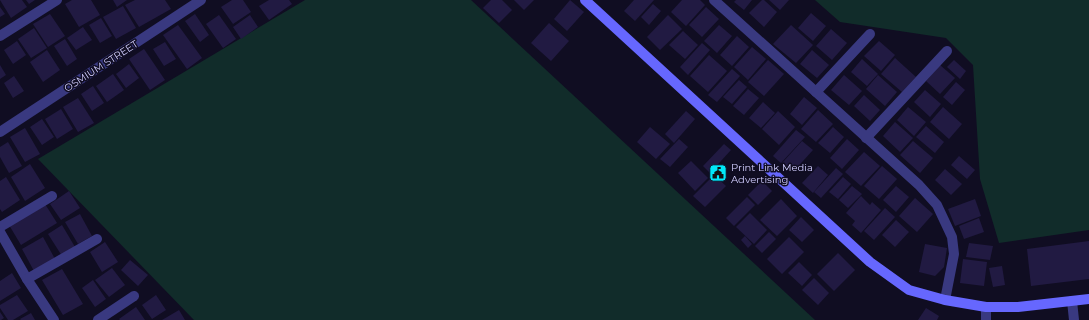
<svg xmlns="http://www.w3.org/2000/svg" width="1089" height="320" viewBox="0 0 1089 320" font-family="Montserrat,sans-serif">
<style>
.green{fill:#112c2a}
.building{fill:#211a42}
.lines{fill:none;stroke-linecap:round;stroke-linejoin:round}
.street{stroke:#393980;stroke-width:10}
.secondary{stroke:#6667fe;stroke-width:10}
.labels{text-anchor:middle;dominant-baseline:central;stroke-width:3;stroke-linejoin:round;paint-order:stroke}
.street-label{font-size:10px;fill:#d2ceff;stroke:#100d22}
.poi-label{font-size:10px;fill:#d2ceff;stroke:#100d22;text-anchor:start}
</style>
<rect width="100%" height="100%" fill="#100d22"/>
<g class="green">
<polygon points="305,0 471,0 815,320 194,320 38,159"/>
<polygon points="815,0 1089,0 1089,230 999,243 980,179 973,65 946,38 840,22"/>
</g>
<g class="building">
<polygon points="0,0 22,0 27,7 11,18"/>
<polygon points="26,0 35,0 29,4"/>
<polygon points="72,0 91,0 100,15 79,27 65,4"/>
<polygon points="113,0 127,0 117,7"/>
<polygon points="135,0 165,0 171,9 139,27 125,5"/>
<polygon points="232,0 243,0 251,12 233,24 221,7"/>
<polygon points="269,0 289,0 292,4 269,20 259,6"/>
<polygon points="491,0 502,0 512,10 499,23 483,8"/>
<polygon points="514,0 534,0 524,10"/>
<polygon points="570,0 584,12 567,31 554,19"/>
<polygon points="634,0 654,0 635,21 624,11"/>
<polygon points="682,0 700,0 705,5 686,26 671,12"/>
<polygon points="736,0 752,0 744,10 734,2"/>
<polygon points="762,0 764,0 777,12 764,27 749,13"/>
<polygon points="769,0 789,0 780,10"/>
<polygon points="653,4 661,11 649,25 641,17"/>
<polygon points="123,6 136,28 116,39 103,17"/>
<polygon points="0,7 5,14 0,17"/>
<polygon points="706,7 719,19 702,37 689,25"/>
<polygon points="811,13 826,26 813,41 798,28"/>
<polygon points="50,14 65,36 48,47 33,24"/>
<polygon points="195,14 209,35 200,42 185,21"/>
<polygon points="219,15 236,39 223,48 206,24"/>
<polygon points="250,15 258,27 241,39 233,27"/>
<polygon points="668,15 682,29 660,50 647,37"/>
<polygon points="101,18 112,36 100,43 89,25"/>
<polygon points="549,23 569,41 551,61 531,43"/>
<polygon points="178,25 202,58 187,69 163,35"/>
<polygon points="719,25 732,36 717,53 704,41"/>
<polygon points="791,25 813,45 796,63 773,44"/>
<polygon points="83,27 92,40 76,50 67,38"/>
<polygon points="34,28 47,48 31,58 18,39"/>
<polygon points="831,29 847,43 832,60 816,46"/>
<polygon points="683,31 698,45 685,59 669,45"/>
<polygon points="737,36 749,47 732,66 720,55"/>
<polygon points="65,39 77,59 67,66 54,46"/>
<polygon points="17,41 26,55 13,64 4,50"/>
<polygon points="879,41 895,55 881,71 864,56"/>
<polygon points="165,42 176,59 164,66 153,49"/>
<polygon points="702,43 710,50 688,75 680,67"/>
<polygon points="752,47 766,59 748,80 734,67"/>
<polygon points="144,49 165,80 150,90 129,59"/>
<polygon points="47,50 60,70 43,82 30,62"/>
<polygon points="812,50 829,65 817,78 800,64"/>
<polygon points="709,55 727,71 708,92 690,76"/>
<polygon points="895,58 916,77 902,92 881,74"/>
<polygon points="862,59 878,74 867,86 851,72"/>
<polygon points="768,60 784,74 764,96 748,82"/>
<polygon points="954,60 966,71 960,79 947,67"/>
<polygon points="129,64 139,78 126,88 116,74"/>
<polygon points="0,65 6,75 0,79"/>
<polygon points="940,65 955,78 940,94 926,81"/>
<polygon points="732,69 740,76 717,102 708,95"/>
<polygon points="113,74 124,90 107,102 96,86"/>
<polygon points="844,75 862,91 849,105 831,90"/>
<polygon points="878,75 897,92 885,106 866,89"/>
<polygon points="14,76 24,91 13,98 4,83"/>
<polygon points="739,80 747,87 732,104 723,97"/>
<polygon points="956,82 965,90 952,105 943,97"/>
<polygon points="93,86 104,103 92,111 81,94"/>
<polygon points="748,89 759,98 744,115 733,106"/>
<polygon points="925,90 941,104 930,117 914,102"/>
<polygon points="864,95 880,110 870,121 854,106"/>
<polygon points="804,97 817,108 802,125 790,114"/>
<polygon points="78,98 94,123 78,132 63,107"/>
<polygon points="763,102 775,113 761,128 749,118"/>
<polygon points="908,107 926,122 914,136 897,120"/>
<polygon points="943,107 962,124 949,139 930,122"/>
<polygon points="61,109 73,129 57,139 45,119"/>
<polygon points="818,110 833,124 816,142 801,129"/>
<polygon points="686,111 695,119 674,143 665,134"/>
<polygon points="778,111 795,127 779,145 762,129"/>
<polygon points="42,119 54,137 42,145 30,127"/>
<polygon points="895,122 913,138 900,152 883,136"/>
<polygon points="926,126 944,142 935,153 916,137"/>
<polygon points="650,127 670,144 656,159 637,142"/>
<polygon points="833,127 844,137 830,153 818,143"/>
<polygon points="25,128 40,154 25,162 10,137"/>
<polygon points="796,130 805,137 781,163 773,156"/>
<polygon points="679,139 688,147 670,167 660,159"/>
<polygon points="847,139 859,150 842,169 830,158"/>
<polygon points="802,141 813,150 793,172 782,163"/>
<polygon points="913,141 933,158 920,173 900,155"/>
<polygon points="8,142 22,166 9,173 0,157 0,147"/>
<polygon points="724,144 731,150 710,173 703,166"/>
<polygon points="864,152 880,166 861,186 845,172"/>
<polygon points="959,156 975,170 967,179 951,165"/>
<polygon points="691,161 708,178 695,191 678,173"/>
<polygon points="30,164 45,188 25,201 11,177"/>
<polygon points="818,166 828,175 813,193 802,183"/>
<polygon points="882,166 897,179 879,199 864,186"/>
<polygon points="836,168 843,174 821,198 814,192"/>
<polygon points="945,169 962,184 951,195 935,180"/>
<polygon points="714,175 726,186 705,207 693,196"/>
<polygon points="6,177 20,200 2,212 0,209 0,181"/>
<polygon points="843,177 851,184 838,199 829,192"/>
<polygon points="762,181 772,191 758,205 748,195"/>
<polygon points="852,186 862,194 848,208 839,200"/>
<polygon points="896,186 909,197 896,212 883,200"/>
<polygon points="69,191 80,208 61,220 50,204"/>
<polygon points="861,196 870,205 872,202 881,210 861,233 852,225 855,221 846,213"/>
<polygon points="747,197 755,205 734,226 726,218"/>
<polygon points="915,198 933,214 917,232 899,216"/>
<polygon points="781,199 797,216 777,236 760,220"/>
<polygon points="975,199 981,216 955,226 948,209"/>
<polygon points="45,204 57,223 21,245 9,225"/>
<polygon points="885,208 895,217 874,240 864,231"/>
<polygon points="750,213 767,230 754,244 736,227"/>
<polygon points="80,214 92,236 78,244 65,222"/>
<polygon points="801,217 814,230 802,242 789,230"/>
<polygon points="979,218 984,232 964,239 959,226"/>
<polygon points="896,220 909,232 895,247 882,235"/>
<polygon points="62,225 75,247 62,256 48,234"/>
<polygon points="769,232 776,239 762,253 755,246"/>
<polygon points="745,236 752,244 748,248 741,240"/>
<polygon points="43,237 55,259 34,271 22,249"/>
<polygon points="789,237 804,252 782,274 767,259"/>
<polygon points="1089,241 1089,279 1031,286 1027,249"/>
<polygon points="105,242 118,262 102,272 90,252"/>
<polygon points="969,243 993,246 990,260 966,257"/>
<polygon points="925,244 947,248 944,267 935,276 919,272"/>
<polygon points="838,253 855,270 834,291 817,274"/>
<polygon points="963,259 987,262 984,286 960,283"/>
<polygon points="130,260 148,275 138,286 121,270"/>
<polygon points="799,262 812,275 802,286 788,273"/>
<polygon points="1002,266 1005,285 993,287 989,268"/>
<polygon points="112,268 125,285 109,297 95,280"/>
<polygon points="62,269 83,304 63,315 42,280"/>
<polygon points="12,273 21,288 0,301 0,281"/>
<polygon points="814,278 829,293 818,305 802,290"/>
<polygon points="93,280 106,299 95,307 82,288"/>
<polygon points="17,295 28,311 13,320 8,320 0,308 0,305"/>
<polygon points="156,295 166,310 152,319 142,305"/>
<polygon points="136,307 145,320 120,320 119,319"/>
<polygon points="926,308 939,316 937,320 918,320"/>
<polygon points="179,310 185,320 162,320"/>
<polygon points="0,312 4,318 1,320 0,320"/>
<polygon points="31,313 35,320 21,320 20,319"/>
</g>
<g class="lines">
<g class="street">
<polyline points="714,0 919,185 937,205 952,237 954,254 945,300"/>
<polyline points="0,36 57,0"/>
<polyline points="816,92 870,34"/>
<polyline points="0,132 201,0"/>
<polyline points="866,138 947,51"/>
<polyline points="0,227 52,196"/>
<polyline points="0,232 27,279 54,320"/>
<polyline points="27,279 97,239"/>
<polyline points="1072,301 1074,320"/>
<polyline points="986,307 986,320"/>
<polyline points="98,320 134,296"/>
</g>
<polyline class="secondary" points="585,0 870,262 909,290 945,300 986,307 1018,307 1089,299"/>
</g>
<defs>
<symbol id="civic-square" viewBox="-11 -11 22 22"><rect x="-9" y="-9" width="18" height="18" rx="4" fill="#01e7f8" stroke="#100d22"/><path d="M-.6-6.5H3V-4.5H.6V-3L4-1V1h2V6H-6V1h2V-1L-.6-3ZM-1.2 2.5V6h2.4V2.5Z" fill="#111"/></symbol>
</defs>
<g fill-rule="evenodd">
<use href="#civic-square" x="708" y="163" width="20" height="20"/>
</g>
<g class="labels">
<g class="street-label">
<text transform="translate(101 66) rotate(-33)">OSMIUM STREET</text>
</g>
<g class="poi-label">
<text x="731" y="167">Print Link Media<tspan x="731" dy="12">Advertising</tspan></text>
</g>
</g>
</svg>
